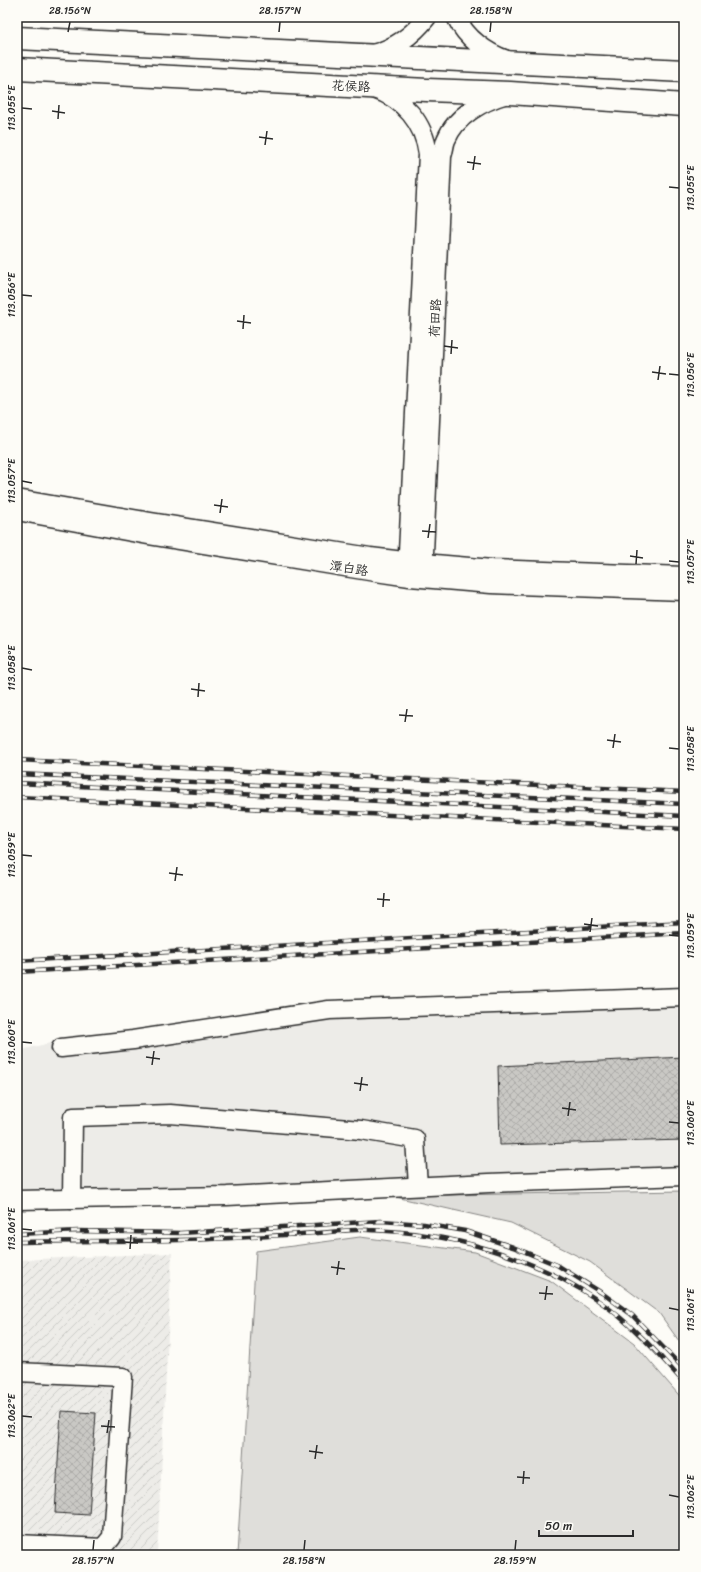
<svg xmlns="http://www.w3.org/2000/svg" width="701" height="1572" viewBox="0 0 701 1572" font-family="Sriracha,'LXGW WenKai TC',sans-serif">
<style>
.built{fill:#edece8}
.industrial{fill:url(#industrial-furrows)}
.green{fill:#dfdeda;stroke:#858482}
.building{fill:url(#building-cross-hatch);stroke:#2b2b2b}
.lines{fill:none;stroke-linecap:round;stroke-linejoin:round}
.minor-casing{stroke:#2b2b2b;stroke-width:21}
.major-casing{stroke:#2b2b2b;stroke-width:25}
.minor{stroke:#fdfcf7;stroke-width:18}
.major{stroke:#fdfcf7;stroke-width:22}
.rail-casing{stroke:#2b2b2b;stroke-width:4.5}
.rail{stroke:#fdfcf7;stroke-width:3;stroke-dasharray:9;stroke-linecap:butt}
.ticks{fill:none;stroke:#2b2b2b;stroke-width:1.5}
.labels{text-anchor:middle;dominant-baseline:central;stroke-width:3.5;stroke-linejoin:round;paint-order:stroke}
.street-label{font-size:13px;fill:#2b2b2b;stroke:#fdfcf7}
.neatline{fill:none;stroke:#2b2b2b;stroke-width:1.5}
.ticks-label{font-size:10px;text-anchor:middle;fill:#2b2b2b}
</style>
<defs>
<pattern id="industrial-furrows" width="10" height="10" patternUnits="userSpaceOnUse"><rect width="10" height="10" fill="#edece8"/><path d="M-1 1l2-2M0 10L10 0M9 11l2-2" fill="none" stroke="#cbcbc7"/></pattern>
<pattern id="building-cross-hatch" width="8" height="8" patternUnits="userSpaceOnUse"><rect width="8" height="8" fill="#c9c8c4"/><path d="M0 0l8 8M0 8l8-8" fill="none" stroke="#adaca9"/></pattern>
</defs>
<rect width="100%" height="100%" fill="#fdfcf7"/>
<filter id="ink" filterUnits="userSpaceOnUse"><feTurbulence type="fractalNoise" baseFrequency=".025" numOctaves="2"/><feDisplacementMap in="SourceGraphic" scale="8" xChannelSelector="R" yChannelSelector="G"/><feConvolveMatrix kernelMatrix="1 2 1 2 8 2 1 2 1" color-interpolation-filters="sRGB"/></filter>
<g filter="url(#ink)">
<polygon class="built" points="684,988 684,1185 17,1211 17,1051 50,1043 332,1001"/>
<polygon class="industrial" points="172,1253 157,1555 17,1555 17,1260"/>
<g class="green">
<polygon points="684,1191 684,1348 659,1313 590,1262 511,1223 391,1196"/>
<polygon points="360,1237 475,1252 551,1281 634,1343 684,1401 684,1555 237,1555 256,1251"/>
</g>
<g class="building">
<polygon points="684,1057 684,1140 500,1145 498,1066"/>
<polygon points="61,1411 96,1413 89,1515 55,1513"/>
</g>
<g class="lines">
<defs>
<g id="minor">
<path d="M456,17c10,21 30,36 51,43"/>
<path d="M373,54c22,-6 40,-19 54,-37"/>
<path d="M374,89c30,10 50,34 54,65l-21,418"/>
<polyline points="17,499 151,522 370,557 412,562 492,569 684,576"/>
<polyline points="17,511 148,535 369,571 410,577 491,584 684,591"/>
<path d="M423,575l19,-419c2,-5 2,-11 4,-16 10,-25 37,-39 61,-46"/>
<polyline points="61,1048 133,1040 329,1010 684,997"/>
<polyline points="72,1199 73,1117 170,1114 361,1130 415,1139 418,1186"/>
<polyline points="17,1200 227,1196 489,1183 684,1176"/>
<polyline points="17,1372 123,1377 112,1537 103,1548 17,1544"/>
</g>
<g id="major">
<polyline points="17,38 684,71"/>
<polyline points="17,69 427,90 510,93 684,105"/>
</g>
</defs>
<use href="#minor" class="minor-casing"/>
<use href="#major" class="major-casing"/>
<use href="#minor" class="minor"/>
<use href="#major" class="major"/>
<defs>
<g id="rail">
<polyline points="17,760 684,792"/>
<polyline points="17,774 684,804"/>
<polyline points="17,783 684,816"/>
<polyline points="17,797 684,829"/>
<polyline points="17,961 684,922"/>
<polyline points="17,972 684,933"/>
<polyline points="17,1234 78,1231 180,1233 381,1221 424,1224 465,1231 513,1247 557,1265 602,1293 632,1315 684,1369"/>
<path d="M17,1242c65,-2 129,0 194,-3 36,-1 72,-4 107,-6 17,-1 34,-4 51,-3 78,2 161,25 227,69 34,23 62,54 88,84"/>
</g>
</defs>
<use href="#rail" class="rail-casing"/>
<use href="#rail" class="rail"/>
</g>
</g>
<path class="ticks" d="M68,32l2,-10M279,32l1,-10M490,32l1,-10M22,108l10,1M52,111l13,2M58,119l1,-14M259,137l14,2M265,145l2,-14M467,162l14,2M473,170l2,-14M669,187l10,1M22,295l10,1M237,321l14,2M243,329l1,-14M444,346l14,2M451,354l1,-14M652,372l14,2M669,374l10,1M658,380l2,-14M22,481l10,2M214,505l14,2M220,513l2,-14M422,531l14,1M428,538l2,-14M630,556l13,2M669,561l10,1M636,564l1,-14M22,668l10,2M191,689l14,2M198,697l1,-14M399,715l14,1M405,722l2,-13M607,740l14,2M613,748l2,-14M669,748l10,1M22,855l10,1M169,873l14,2M175,881l2,-14M377,899l13,1M383,907l1,-14M584,924l14,2M590,932l2,-14M669,935l10,1M22,1042l10,1M146,1057l14,2M152,1065l2,-14M354,1083l14,2M360,1091l2,-14M562,1108l14,2M568,1116l2,-14M669,1122l10,1M22,1229l10,1M124,1242l14,1M130,1249l1,-14M331,1267l14,2M337,1275l2,-14M539,1293l14,1M545,1300l2,-14M669,1308l10,2M22,1416l10,1M101,1426l14,1M107,1433l2,-13M309,1451l14,2M315,1459l2,-14M517,1477l13,1M523,1484l1,-13M669,1495l10,2M93,1550l1,-10M304,1550l1,-10M515,1550l1,-10"/>
<g class="labels">
<g class="street-label">
<text transform="translate(351 86) rotate(3)">花侯路</text>
<text transform="translate(435 318) rotate(-87)">荷田路</text>
<text transform="translate(349 568) rotate(9)">潭白路</text>
</g>
</g>
<rect width="701" height="1572" fill="none" stroke="#fdfcf7" stroke-width="44"/>
<path d="M539 1530v6h94v-6" fill="none" stroke="#2b2b2b" stroke-width="2"/>
<text x="545" y="1530" font-size="12" fill="#2b2b2b" stroke="#fdfcf7" stroke-width="3" paint-order="stroke">50 m</text>
<rect x="22" y="22" width="657" height="1528" class="neatline"/>
<g class="ticks-label">
<text x="70" y="14">28.156°N</text>
<text x="280" y="14">28.157°N</text>
<text x="491" y="14">28.158°N</text>
<text transform="translate(11 108) rotate(-90)" y="4">113.055°E</text>
<text transform="translate(690 188) rotate(-90)" y="4">113.055°E</text>
<text transform="translate(11 295) rotate(-90)" y="4">113.056°E</text>
<text transform="translate(690 375) rotate(-90)" y="4">113.056°E</text>
<text transform="translate(11 481) rotate(-90)" y="4">113.057°E</text>
<text transform="translate(690 562) rotate(-90)" y="4">113.057°E</text>
<text transform="translate(11 668) rotate(-90)" y="4">113.058°E</text>
<text transform="translate(690 749) rotate(-90)" y="4">113.058°E</text>
<text transform="translate(11 855) rotate(-90)" y="4">113.059°E</text>
<text transform="translate(690 936) rotate(-90)" y="4">113.059°E</text>
<text transform="translate(11 1042) rotate(-90)" y="4">113.060°E</text>
<text transform="translate(690 1123) rotate(-90)" y="4">113.060°E</text>
<text transform="translate(11 1229) rotate(-90)" y="4">113.061°E</text>
<text transform="translate(690 1310) rotate(-90)" y="4">113.061°E</text>
<text transform="translate(11 1416) rotate(-90)" y="4">113.062°E</text>
<text transform="translate(690 1497) rotate(-90)" y="4">113.062°E</text>
<text x="93" y="1564">28.157°N</text>
<text x="304" y="1564">28.158°N</text>
<text x="515" y="1564">28.159°N</text>
</g>
</svg>
